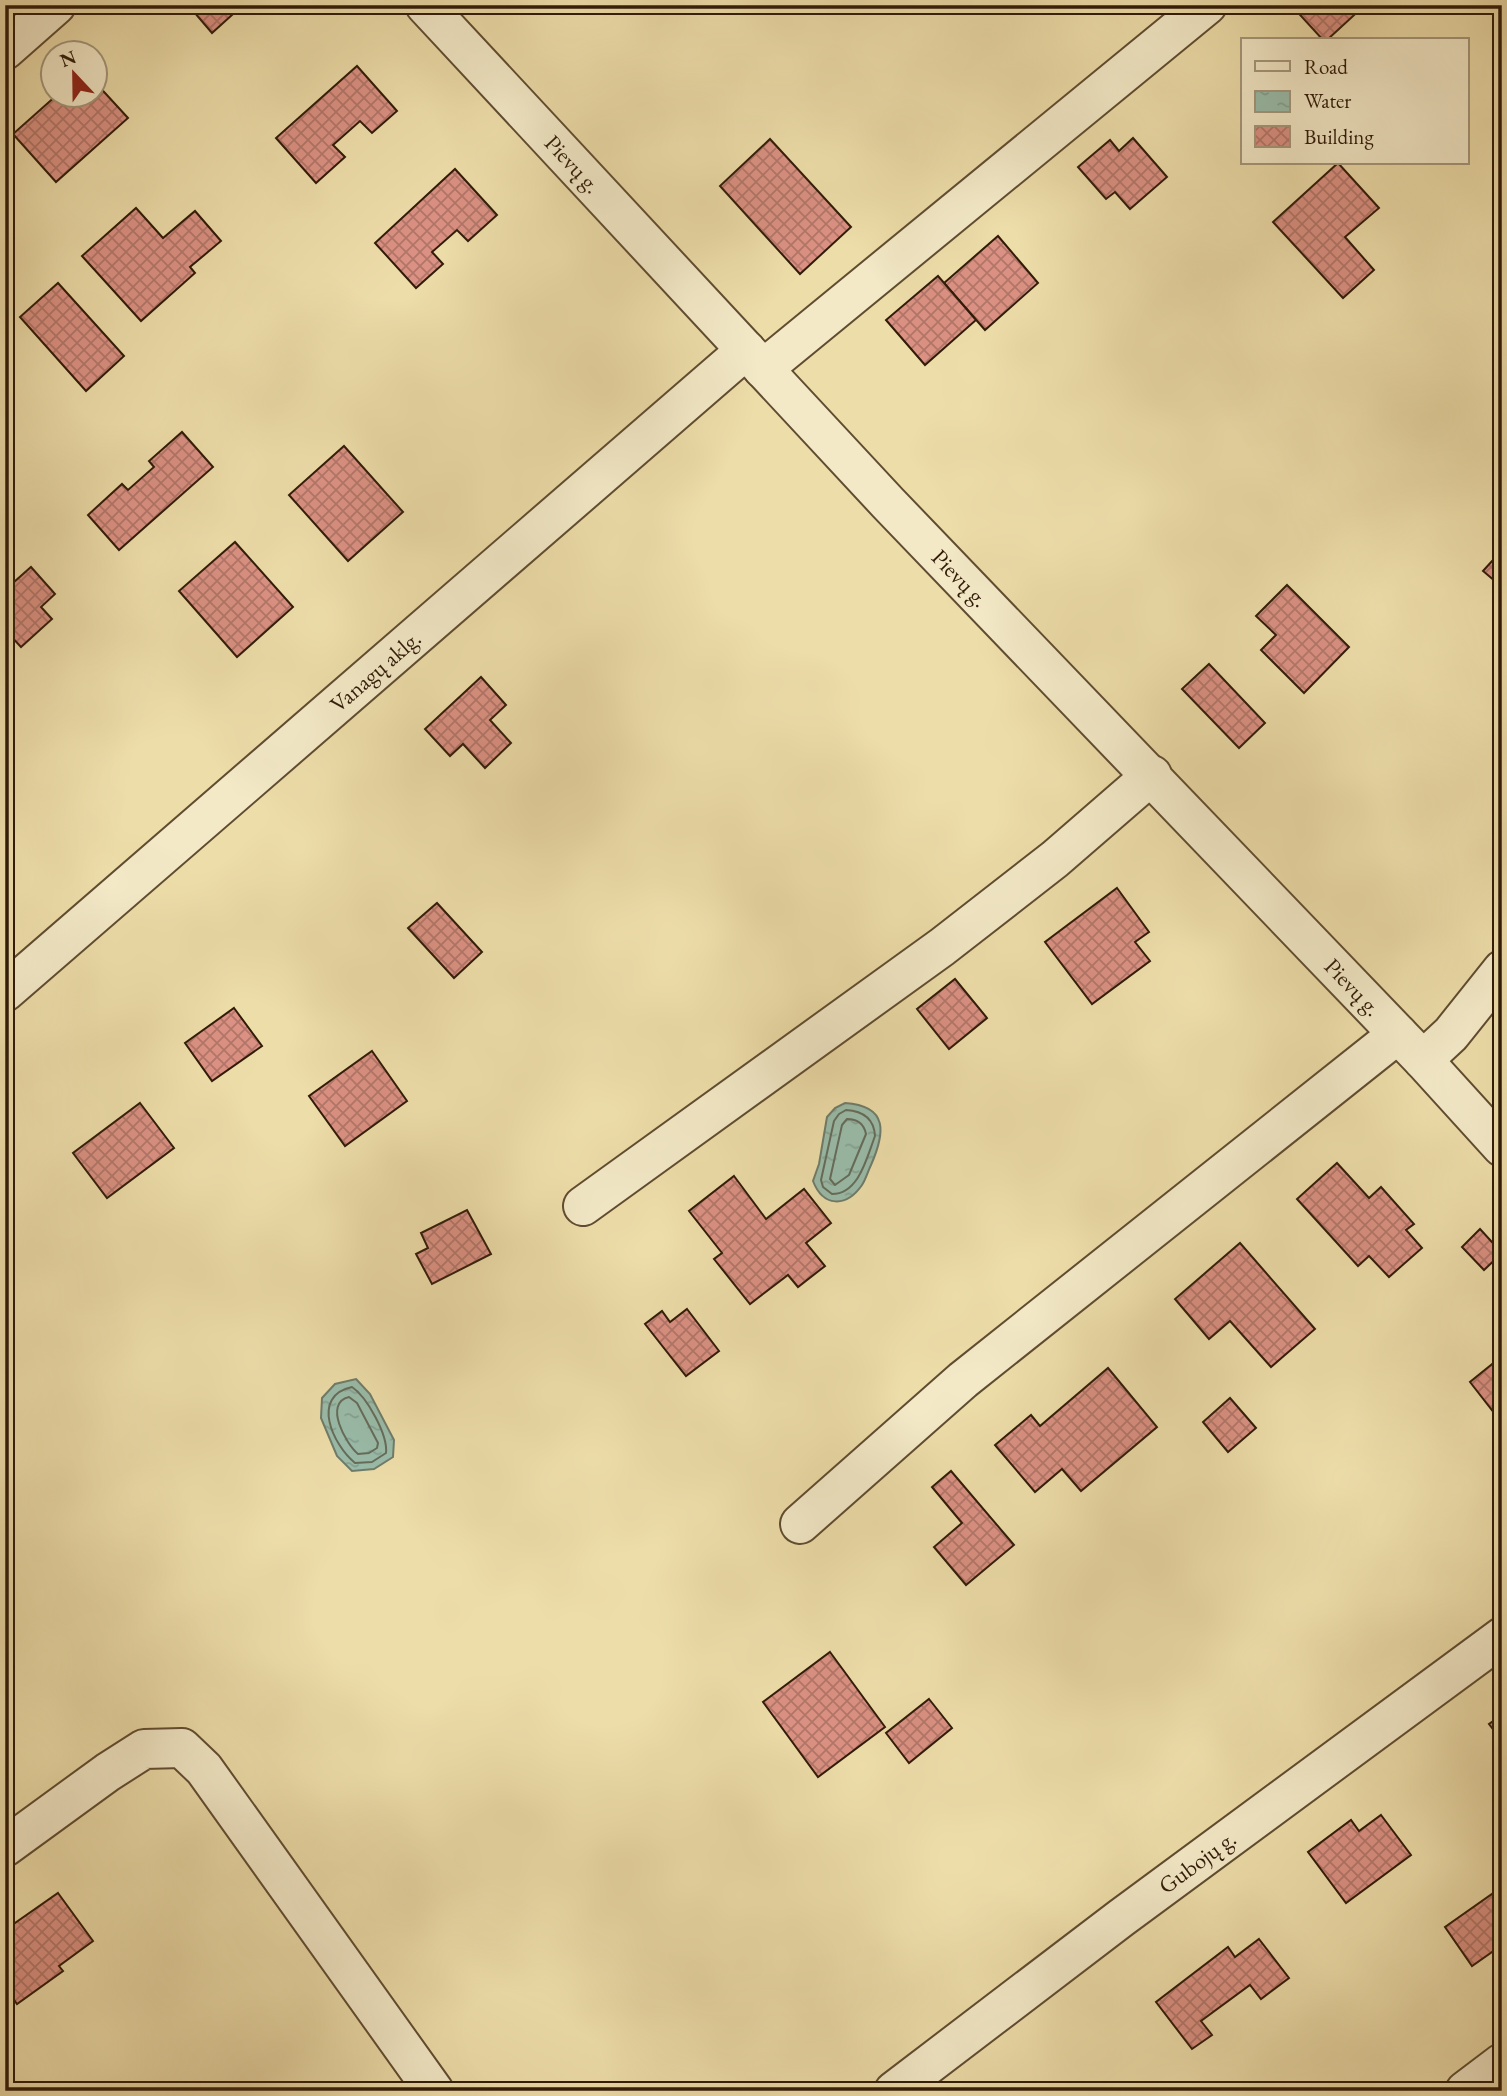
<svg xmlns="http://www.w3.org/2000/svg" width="1507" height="2096" viewBox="0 0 1507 2096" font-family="'EB Garamond',serif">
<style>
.water{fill:url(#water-ripples);stroke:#6f7c6a;stroke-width:2}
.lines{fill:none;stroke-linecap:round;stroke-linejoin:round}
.shore{stroke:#656c5a;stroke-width:2}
.building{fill:url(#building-cross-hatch);stroke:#311b09;stroke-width:2}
.minor-casing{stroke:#604c31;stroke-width:42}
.minor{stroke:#f3e9c7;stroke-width:38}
.labels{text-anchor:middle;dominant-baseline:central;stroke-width:5;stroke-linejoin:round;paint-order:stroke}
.street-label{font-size:23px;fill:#311b09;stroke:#f3e9c7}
</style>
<defs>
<pattern id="water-ripples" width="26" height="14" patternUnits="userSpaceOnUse" patternTransform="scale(1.75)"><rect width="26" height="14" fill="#99bcaa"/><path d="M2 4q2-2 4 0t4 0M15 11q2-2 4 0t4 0" fill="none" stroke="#84a191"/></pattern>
<pattern id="building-cross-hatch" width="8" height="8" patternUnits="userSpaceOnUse" patternTransform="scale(1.75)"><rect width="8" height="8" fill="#db9183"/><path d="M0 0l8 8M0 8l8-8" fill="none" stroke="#b27669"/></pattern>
</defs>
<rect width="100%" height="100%" fill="#eddda9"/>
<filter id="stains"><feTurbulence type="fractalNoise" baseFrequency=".00286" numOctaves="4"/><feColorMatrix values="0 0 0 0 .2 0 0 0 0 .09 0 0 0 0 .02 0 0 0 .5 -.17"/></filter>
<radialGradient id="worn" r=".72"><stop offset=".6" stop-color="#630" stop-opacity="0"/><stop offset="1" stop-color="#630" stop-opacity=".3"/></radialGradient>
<g class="water">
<path d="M845,1103c44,3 40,30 26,62 -3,6 -5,14 -9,20 -16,23 -39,22 -49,-4l6,-17 8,-47 8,-9z"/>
<polygon points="356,1379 370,1394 394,1440 393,1457 374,1469 352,1471 337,1456 321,1418 322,1398 335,1384"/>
</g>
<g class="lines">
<g class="shore">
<path d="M846,1110c16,1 28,8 29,26 -8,21 -16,58 -43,58l-9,-7 -2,-7 13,-59 5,-7z"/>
<path d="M847,1119c11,0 17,5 19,15l-17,41 -14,10 -5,-6 12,-54z"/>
<path d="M352,1387c15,10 36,48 34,66l-14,9 -17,1c-22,-18 -45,-67 -3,-76z"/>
<path d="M349,1397l8,6 21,40 -1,5 -8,5 -11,1c-12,-10 -35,-51 -9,-57z"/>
</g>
</g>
<g class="building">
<polygon points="188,5 243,5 212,33"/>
<polygon points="1291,5 1365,5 1327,40 1323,40"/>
<polygon points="357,66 397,111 372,133 360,121 333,145 345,157 316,183 276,138"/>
<polygon points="94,81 128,118 56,182 13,134 58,94 94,94"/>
<polygon points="1133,138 1167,177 1130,209 1115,192 1106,199 1078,167 1110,140 1119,151"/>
<polygon points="770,139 851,227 800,274 720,186"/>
<polygon points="1338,163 1379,208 1345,237 1374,270 1343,298 1273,222"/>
<polygon points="455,169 497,215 468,241 457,230 432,252 443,264 416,288 375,243"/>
<polygon points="136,208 163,238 195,211 221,241 190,267 195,273 141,321 82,256"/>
<polygon points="998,236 1038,283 985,330 944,283"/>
<polygon points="938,276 976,320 925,365 886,320"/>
<polygon points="58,283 124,356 86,391 20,317"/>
<polygon points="182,432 213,467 119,550 88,515 122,484 128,490 154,467 149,461"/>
<polygon points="344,446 403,512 348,561 289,495"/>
<polygon points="235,542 293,607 237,657 179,591"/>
<polygon points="1502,550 1502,587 1483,571"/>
<polygon points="31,567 55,594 41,607 52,619 21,647 10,635 5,639 5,590"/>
<polygon points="1287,585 1349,647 1304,693 1261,650 1276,635 1256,616"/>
<polygon points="1209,664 1265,723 1239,748 1182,689"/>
<polygon points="481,677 506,705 490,720 511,743 485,768 463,744 450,756 425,729"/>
<polygon points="1117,888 1149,932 1135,942 1150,961 1092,1004 1045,942"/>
<polygon points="437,903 482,952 454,978 408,928"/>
<polygon points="955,979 987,1018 949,1049 917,1009"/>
<polygon points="234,1008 262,1046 212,1081 185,1043"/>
<polygon points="372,1051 407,1101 345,1146 309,1096"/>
<polygon points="140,1103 174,1148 107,1198 73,1153"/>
<polygon points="1337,1163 1369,1198 1381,1187 1414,1224 1406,1230 1422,1248 1389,1277 1369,1256 1358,1266 1297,1199"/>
<polygon points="734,1176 766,1219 804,1189 831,1223 806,1243 825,1266 798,1287 788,1275 750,1304 714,1259 722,1253 689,1211"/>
<polygon points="467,1210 491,1254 432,1284 416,1254 428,1248 421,1233"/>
<polygon points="1480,1229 1502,1253 1484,1270 1462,1247"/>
<polygon points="1240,1243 1315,1329 1271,1367 1230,1321 1209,1339 1175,1299"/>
<polygon points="687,1309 719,1351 686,1376 645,1324 662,1311 670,1322"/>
<polygon points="1502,1356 1502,1423 1470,1382"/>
<polygon points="1108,1368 1157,1427 1081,1491 1062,1469 1035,1492 995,1445 1031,1415 1040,1426"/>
<polygon points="1230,1398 1256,1428 1228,1452 1203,1422"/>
<polygon points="951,1471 1014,1545 966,1585 934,1547 962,1523 932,1487"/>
<polygon points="830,1652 885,1727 818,1777 763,1702"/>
<polygon points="929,1699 952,1728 909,1763 886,1733"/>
<polygon points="1502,1715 1502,1741 1489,1724"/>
<polygon points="1381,1815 1411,1855 1346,1903 1308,1852 1351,1820 1359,1831"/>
<polygon points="58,1893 93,1941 59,1966 63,1971 17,2004 5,1987 5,1930"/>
<polygon points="1492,1894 1502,1908 1502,1945 1472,1966 1445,1927"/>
<polygon points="1259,1939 1289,1978 1261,1999 1250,1985 1201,2021 1212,2035 1192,2049 1156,2002 1228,1947 1235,1957"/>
</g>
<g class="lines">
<defs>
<g id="minor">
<path id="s1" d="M425,5l463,498 535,557 79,87"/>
<polyline points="5,50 56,5"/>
<polyline points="763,369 1207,5"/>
<path id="s2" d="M5,992l741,-642"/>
<polyline points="1423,1060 1451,1034 1502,970"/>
<polyline points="583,1206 942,947 1055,859 1152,775"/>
<polyline points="800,1524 963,1380 1398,1034"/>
<polyline points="5,1847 108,1772 144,1749 182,1748 204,1769 434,2091"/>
<path id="s3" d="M894,2091l227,-173 381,-281"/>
<polyline points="1465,2091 1502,2063"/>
</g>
</defs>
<use href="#minor" class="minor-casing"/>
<use href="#minor" class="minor"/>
</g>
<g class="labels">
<g class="street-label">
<text stroke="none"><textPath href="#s1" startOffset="217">Pievų g.</textPath></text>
<text stroke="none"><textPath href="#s1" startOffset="784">Pievų g.</textPath></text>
<text stroke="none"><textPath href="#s2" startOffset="490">Vanagų aklg.</textPath></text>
<text stroke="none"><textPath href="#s1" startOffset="1351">Pievų g.</textPath></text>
<text stroke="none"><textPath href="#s3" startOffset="380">Gubojų g.</textPath></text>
</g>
</g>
<rect width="1507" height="2096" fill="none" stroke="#eddda9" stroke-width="28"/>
<rect x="7" y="7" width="1493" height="2082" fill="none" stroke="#311b09" stroke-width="3.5"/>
<rect x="14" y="14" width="1479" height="2068" fill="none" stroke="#311b09" stroke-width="2"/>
<rect x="1241" y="38" width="228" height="126" fill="#f3e9c7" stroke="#a5977b" stroke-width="2"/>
<rect x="1255" y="61" width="35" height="10" fill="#f3e9c7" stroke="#a5977b" stroke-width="2"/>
<text x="1304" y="74" font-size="21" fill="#311b09">Road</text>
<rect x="1255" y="91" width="35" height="21" fill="url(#water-ripples)" stroke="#a5977b" stroke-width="2"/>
<text x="1304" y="108" font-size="21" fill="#311b09">Water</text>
<rect x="1255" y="126" width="35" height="21" fill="url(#building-cross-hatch)" stroke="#a5977b" stroke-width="2"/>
<text x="1304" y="144" font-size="21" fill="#311b09">Building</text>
<g transform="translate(74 74) rotate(338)"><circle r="33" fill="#f3e9c7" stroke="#a5977b" stroke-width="2"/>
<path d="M0-5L12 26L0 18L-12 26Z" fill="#8f2418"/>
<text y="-10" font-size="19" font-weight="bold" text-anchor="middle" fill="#311b09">N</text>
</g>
<rect width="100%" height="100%" filter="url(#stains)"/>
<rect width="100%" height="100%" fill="url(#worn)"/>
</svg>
